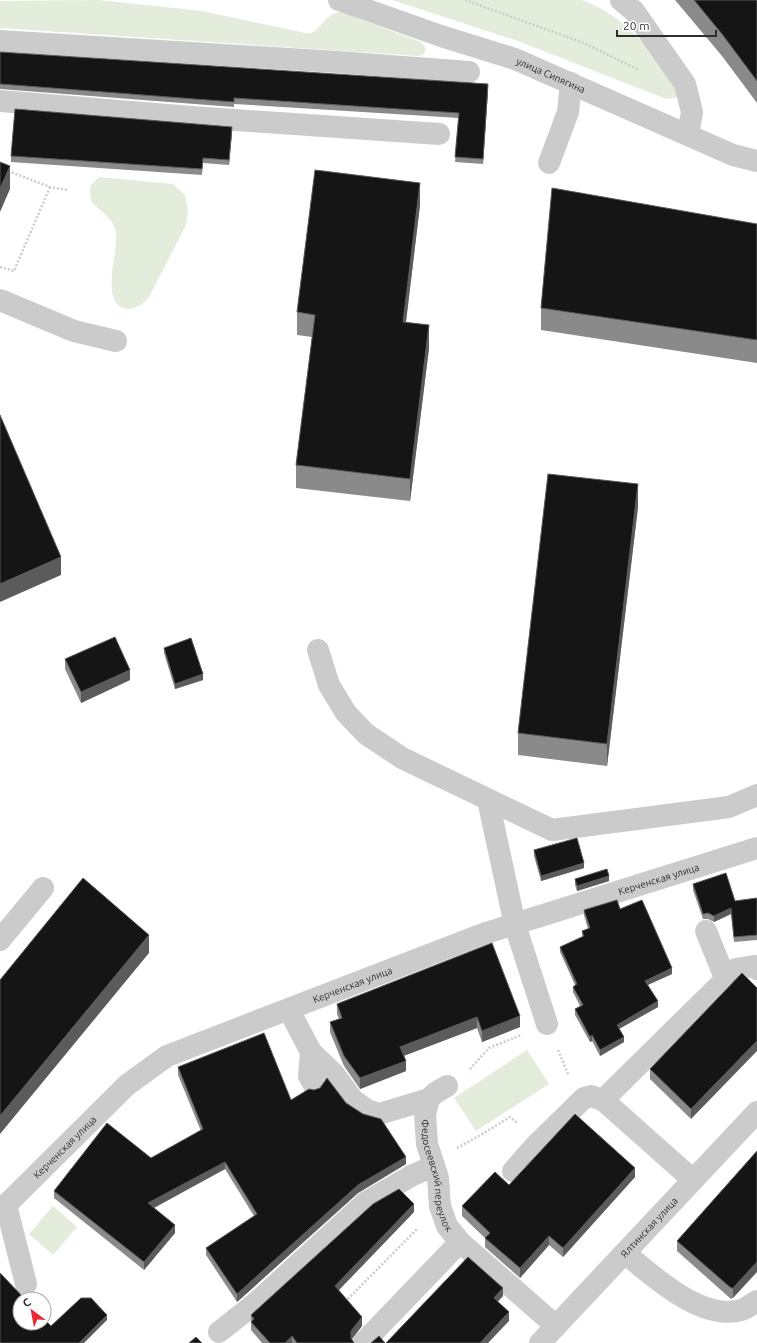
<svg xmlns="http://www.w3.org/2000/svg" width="757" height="1343" viewBox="0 0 757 1343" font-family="Ubuntu,sans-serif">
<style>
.green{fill:#e4ecdb}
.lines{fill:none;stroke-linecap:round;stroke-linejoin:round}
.path{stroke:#cbcbcb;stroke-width:2.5;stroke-dasharray:2 2;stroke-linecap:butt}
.minor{stroke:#cbcbcb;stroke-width:22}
.wall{fill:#8a8a8a}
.shaded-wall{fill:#5b5b5b}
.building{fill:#151515;stroke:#5b5b5b}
.labels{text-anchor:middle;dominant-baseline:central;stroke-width:4;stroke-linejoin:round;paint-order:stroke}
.street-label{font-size:10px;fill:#2e2e2e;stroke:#fff}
</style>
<rect width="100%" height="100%" fill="#fff"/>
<g class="green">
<path d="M99,0l103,11 108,23c12,-6 15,-21 31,-22l80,30 5,7 -3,6 -4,1 -419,-28v-27z"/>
<path d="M392,0h190c44,16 72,53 98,90l-1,7 -13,2 -148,-58z"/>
<path d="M99,177l74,7 12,11 3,16 -2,14 -37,72c-5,7 -13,12 -21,12 -30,-2 -9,-59 -12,-77 -3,-15 -17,-21 -25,-31l-1,-15z"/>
<polygon points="527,1050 549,1084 476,1131 454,1098"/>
<polygon points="53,1206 77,1227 53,1255 29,1234"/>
</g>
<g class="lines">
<g class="path">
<polyline points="465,0 584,43 639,70"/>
<polyline points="8,171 50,187 68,190"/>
<polyline points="0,267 14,271 50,187"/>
<polyline points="558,1050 568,1074"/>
<polyline points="470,1069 489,1048 521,1035"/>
<polyline points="457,1148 479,1136 510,1117 517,1123"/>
<polyline points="345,1302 417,1229"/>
</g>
<g class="minor">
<path id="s1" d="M339,0l102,36 74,23 218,96 24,6"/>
<polyline points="621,0 634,11 685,84 692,112 688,135"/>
<polyline points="0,41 337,62 469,72"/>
<polyline points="0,101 191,117 439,134"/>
<polyline points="549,163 568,112 571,83"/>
<polyline points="0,300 74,331 116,341"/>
<polyline points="318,650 329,685 346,713 366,734 402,758 552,830 729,807 757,795"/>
<polyline points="488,800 515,925 547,1024"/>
<polyline points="706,931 725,978"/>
<polyline points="0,940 43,888"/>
<path id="s2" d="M289,1010l22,42 23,22 19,26 14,10 12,4 50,-15 -4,15 2,30 11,34 2,28 7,20 13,16 96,84"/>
<polyline points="311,1052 309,1076 314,1085"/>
<polyline points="429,1099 435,1093 447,1086"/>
<polyline points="603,1100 693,1180"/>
<polyline points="513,1171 537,1144 584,1098 591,1096 603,1100 736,969 754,966 757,969"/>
<polyline points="6,1205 26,1284"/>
<path id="s3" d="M0,1211l127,-126 40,-29 316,-122 274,-86"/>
<path d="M625,1253c27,23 80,71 119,56 4,-2 9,-6 13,-8"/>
<polyline points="219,1332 258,1301 366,1202 413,1175 434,1166"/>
<polyline points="363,1343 460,1242"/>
<path id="s4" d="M540,1343l217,-231"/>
</g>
</g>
<g class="wall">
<polygon points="675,0 757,0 757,103 722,56"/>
<polygon points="0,52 488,90 483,164 455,162 459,118 234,104 234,107 0,89"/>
<polygon points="232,132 229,165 203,163 202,175 11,162 11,156"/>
<polygon points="420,205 406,323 429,348 410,501 296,488 296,465 312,337 297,335 297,312"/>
<polygon points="757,224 757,363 541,330 541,308"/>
<polygon points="638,507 607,766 518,755 518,733"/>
<polygon points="164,648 203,680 175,689 164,653"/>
<polygon points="65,659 130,680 81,703 65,669"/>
<polygon points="534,850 584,868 541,881 534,856"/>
<polygon points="575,879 609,881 577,891 575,885"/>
<polygon points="693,884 735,901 757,898 757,940 734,942 731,914 714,922 708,919 703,919 693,890"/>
<polygon points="620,909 672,974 648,985 658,1007 619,1029 624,1042 600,1056 592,1041 590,1042 575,1015 575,1009 580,1006 573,992 573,987 575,985 560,952 560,947 582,937 582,931 588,929 584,915 584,910"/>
<polygon points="492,943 520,1027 482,1042 477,1028 404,1056 406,1071 360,1089 344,1066 330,1032 330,1022 339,1019 337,1014 337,1004"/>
<polygon points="757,988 691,1119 650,1079 650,1069"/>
<polygon points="178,1067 291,1100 346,1103 406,1164 358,1193 237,1302 206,1255 206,1248 254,1216 225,1169 154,1208 175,1233 144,1270 54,1198 54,1191 151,1158 201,1131 178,1075"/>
<polygon points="757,1151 733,1298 731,1299 677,1251 677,1241"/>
<polygon points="635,1177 563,1257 549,1245 520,1278 485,1247 485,1238 462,1216 462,1206 509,1185"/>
<polygon points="414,1212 339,1290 362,1326 352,1339 354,1343 262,1343 251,1330 251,1315"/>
</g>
<g class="shaded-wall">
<polygon points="488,84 488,90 483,164 483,159"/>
<polygon points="232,127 232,132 229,165 229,160"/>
<polygon points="10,166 10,189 0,212 0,189"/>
<polygon points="420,183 420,205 403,345 403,322"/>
<polygon points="429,325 429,348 410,501 410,479"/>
<polygon points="638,484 638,507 607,766 607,744"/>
<polygon points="61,557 61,575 0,602 0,584"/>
<polygon points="130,670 130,680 81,703 81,692"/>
<polygon points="203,674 203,680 175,689 175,684"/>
<polygon points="584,863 584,868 541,881 541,876"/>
<polygon points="609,876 609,881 577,891 577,886"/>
<polygon points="731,908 731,914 714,922 714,916"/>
<polygon points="149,935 149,953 0,1134 0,1116"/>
<polygon points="672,968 672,974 645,986 645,981"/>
<polygon points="658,1001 658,1007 617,1030 617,1025"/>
<polygon points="520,1016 520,1027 482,1042 482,1031"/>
<polygon points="477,1017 477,1028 400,1057 400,1047"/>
<polygon points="592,1035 592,1041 590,1042 590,1037"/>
<polygon points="624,1037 624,1042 600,1056 600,1050"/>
<polygon points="757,1041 757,1051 691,1119 691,1109"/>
<polygon points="406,1061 406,1071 360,1089 360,1078"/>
<polygon points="406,1157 406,1164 358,1193 237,1302 237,1294 358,1185"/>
<polygon points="225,1162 225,1169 148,1211 148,1203"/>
<polygon points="635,1168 635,1177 563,1257 563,1248"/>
<polygon points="414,1204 414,1212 335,1294 335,1286"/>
<polygon points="175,1225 175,1233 144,1270 144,1262"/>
<polygon points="549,1236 549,1245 520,1278 520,1268"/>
<polygon points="757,1262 757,1272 733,1298 733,1288"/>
<polygon points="503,1288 503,1296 494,1306 494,1298"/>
<polygon points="509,1312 509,1321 488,1343 480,1343"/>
<polygon points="107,1315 107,1320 84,1343 79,1343"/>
<polygon points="362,1317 362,1326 351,1340 351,1331"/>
<polygon points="292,1336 292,1343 285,1343"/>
</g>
<g class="building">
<polygon points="694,0 757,0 757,81 722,34"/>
<polygon points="0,52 488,84 483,159 455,157 459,113 234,98 234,102 0,84"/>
<polygon points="15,109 232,127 229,160 203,158 202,169 11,156"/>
<polygon points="0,162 10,166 0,189"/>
<polygon points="315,170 420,183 403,322 429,325 410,479 296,465 315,315 297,312"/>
<polygon points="552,188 757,224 757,340 541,308"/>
<polygon points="0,415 61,557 0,584"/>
<polygon points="548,474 638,484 607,744 518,733"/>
<polygon points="115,637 130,670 81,692 65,659"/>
<polygon points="191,638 203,674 175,684 164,648"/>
<polygon points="577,838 584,863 541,876 534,850"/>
<polygon points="607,869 609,876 577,886 575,879"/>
<polygon points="726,873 735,901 757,898 757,935 734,937 731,908 714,916 708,913 703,914 693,884"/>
<polygon points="83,878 149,935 0,1116 0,980"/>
<polygon points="617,900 620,909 642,900 672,968 645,981 658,1001 617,1025 624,1037 600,1050 592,1035 590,1037 575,1009 583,1005 573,987 577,984 560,947 584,936 582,931 590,928 584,910"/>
<polygon points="492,943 520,1016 482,1031 477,1017 400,1047 406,1061 360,1078 344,1056 330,1022 342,1018 337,1004"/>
<polygon points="742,973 757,988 757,1041 691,1109 650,1069"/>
<polygon points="264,1033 291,1100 309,1089 314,1090 320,1088 327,1078 346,1103 363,1114 381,1119 406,1157 358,1185 237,1294 206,1248 257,1214 225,1162 148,1203 175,1225 144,1262 54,1191 107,1123 151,1158 203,1129 178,1067"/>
<polygon points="575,1114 635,1168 563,1248 549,1236 520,1268 485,1238 490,1233 462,1206 495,1172 509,1185"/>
<polygon points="757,1151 757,1262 733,1288 731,1288 677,1241"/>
<polygon points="399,1189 414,1204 335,1286 362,1317 351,1331 351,1338 354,1343 297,1343 292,1336 285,1343 270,1343 251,1322 254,1319 251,1315 373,1204"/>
<polygon points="468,1257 503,1288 494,1298 509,1312 480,1343 386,1343"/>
<polygon points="0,1273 25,1299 20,1299 20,1323 44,1323 44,1319 51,1326 81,1298 91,1298 107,1315 79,1343 0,1343"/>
<polygon points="379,1336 385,1343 371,1343"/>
<polygon points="196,1337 202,1343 189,1343"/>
</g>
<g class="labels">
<g class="street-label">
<text stroke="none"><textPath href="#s1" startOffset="225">улица Сипягина</textPath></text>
<text stroke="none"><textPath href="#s3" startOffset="751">Керченская улица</textPath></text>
<text stroke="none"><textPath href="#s3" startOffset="427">Керченская улица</textPath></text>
<text stroke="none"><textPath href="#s3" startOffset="91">Керченская улица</textPath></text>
<text stroke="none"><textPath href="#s2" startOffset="272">Федосеевский переулок</textPath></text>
<text stroke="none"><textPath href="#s4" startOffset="159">Ялтинская улица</textPath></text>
</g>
</g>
<g transform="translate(32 1311) rotate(328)"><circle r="19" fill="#ffffff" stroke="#ababab"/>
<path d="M0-3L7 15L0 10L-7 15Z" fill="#ea2a35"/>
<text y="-6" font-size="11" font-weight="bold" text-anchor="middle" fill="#2e2e2e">С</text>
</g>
<path d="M617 30v6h99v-6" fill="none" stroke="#2e2e2e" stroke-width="2"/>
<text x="623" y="30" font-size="12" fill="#2e2e2e" stroke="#ffffff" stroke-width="3" paint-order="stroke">20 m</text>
</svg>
